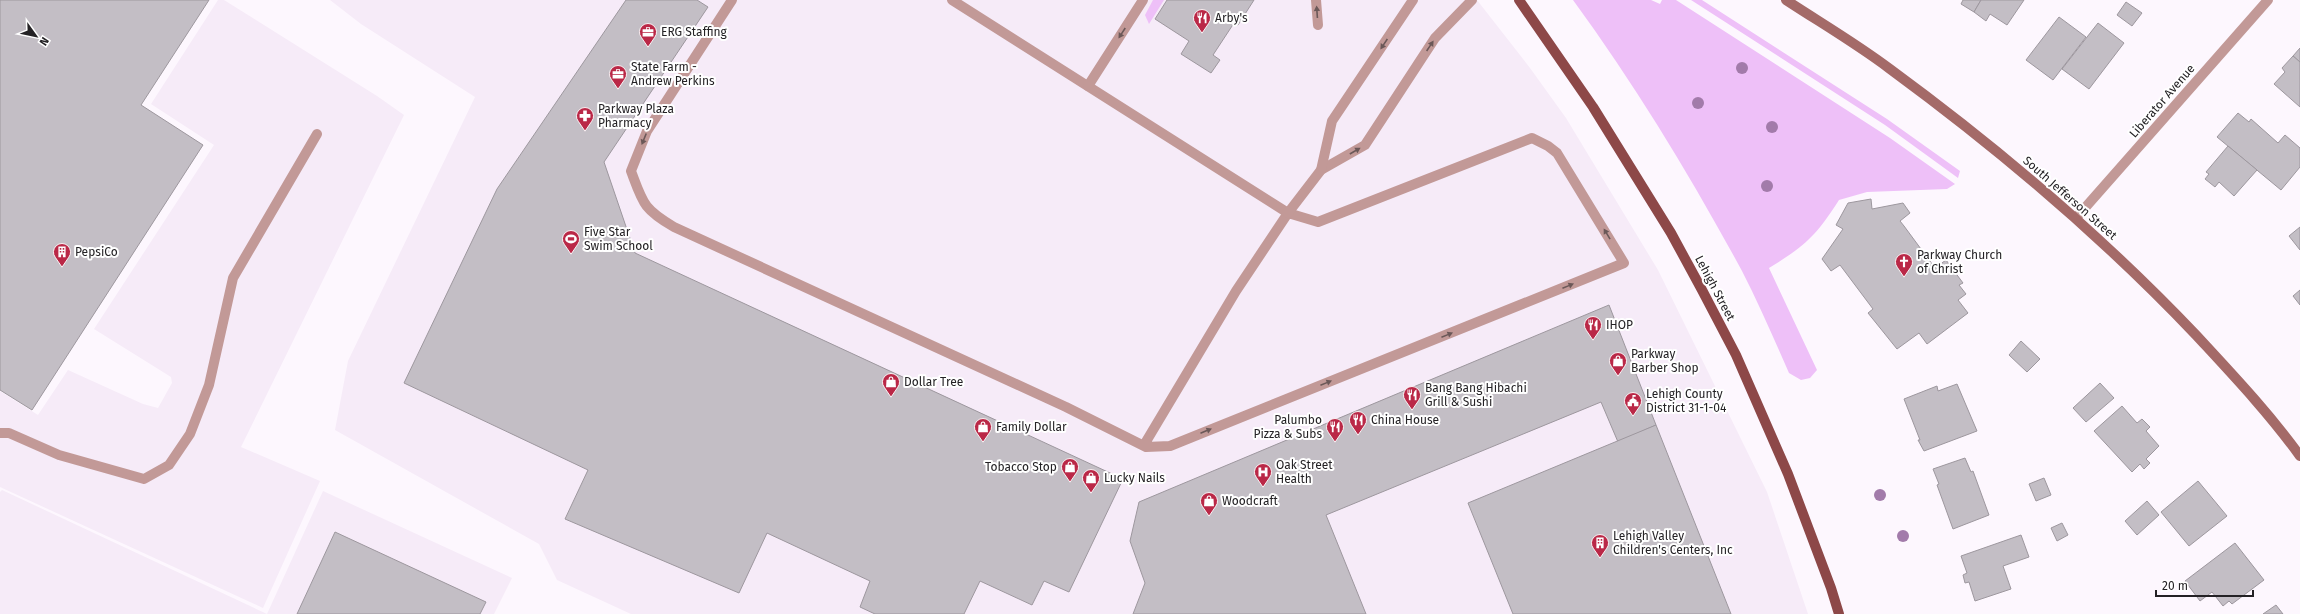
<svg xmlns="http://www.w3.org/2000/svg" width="2300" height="614" viewBox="0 0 2300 614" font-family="'Fira Sans',sans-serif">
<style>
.built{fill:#f6ebf8}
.green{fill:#eec0f8}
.building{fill:#c3bec5;stroke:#9d979e}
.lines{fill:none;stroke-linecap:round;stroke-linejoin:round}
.lane{stroke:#c29997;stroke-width:10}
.street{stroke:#c29997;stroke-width:10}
.secondary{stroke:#a46a68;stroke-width:10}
.primary{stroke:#8d4848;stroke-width:10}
.tree{fill:#a27baa}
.oneway{fill:#6b5858}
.labels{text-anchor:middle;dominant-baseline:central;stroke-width:4;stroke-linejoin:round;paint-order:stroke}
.poi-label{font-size:12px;fill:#242225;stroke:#fff;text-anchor:start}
.street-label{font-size:12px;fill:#242225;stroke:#fff}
</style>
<rect width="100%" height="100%" fill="#fdf7fe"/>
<g class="built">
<polygon points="218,0 224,0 377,96 404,115 241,447 320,481 263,608 0,487 0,391 38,415 68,370 143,404 158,408 172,383 171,377 94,329 214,145 151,104"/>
<polygon points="330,0 1477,0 1530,68 1566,118 1658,270 1767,492 1808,614 631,614 557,580 539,544 335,430 348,361 475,97 361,24"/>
<polygon points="2,490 267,614 0,614 0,492"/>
<polygon points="323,491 512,578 494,614 480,614 485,603 335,532 297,614 267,614"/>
</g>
<g class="green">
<polygon points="1153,0 1164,0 1149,24 1145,15"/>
<path d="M1573,0h78l9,4 2,-4h14l214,138 65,46 -8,5 -80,3 -28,8c-23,36 -34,46 -70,68l48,102 -7,8 -9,2 -12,-7c-15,-34 -30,-69 -47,-102 -51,-94 -106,-185 -169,-271z"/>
<polygon points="1691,0 1702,0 1887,119 1960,171 1958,178 1885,125"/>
</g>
<g class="building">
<polygon points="0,0 209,0 141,105 203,145 32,410 0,390"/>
<polygon points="626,0 697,0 708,7 604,162 635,253 1123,479 1069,592 1044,581 1032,605 980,581 964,614 875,614 860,607 870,581 767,533 739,593 565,519 588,470 404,383 497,189"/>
<polygon points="1167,0 1254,0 1238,25 1234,23 1213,55 1220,60 1211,73 1181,54 1189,41 1155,19"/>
<polygon points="1963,0 1981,0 1974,12 1961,4"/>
<polygon points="1981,0 2024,0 2007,25 1990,14 1986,21 1974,12"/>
<polygon points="2126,2 2142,13 2132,26 2117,15"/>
<polygon points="2059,17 2086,37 2053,80 2026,60"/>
<polygon points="2098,23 2124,43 2089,89 2062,69"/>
<polygon points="2300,48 2300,62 2293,56"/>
<polygon points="2293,56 2300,62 2300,107 2274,84 2285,72 2282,68"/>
<polygon points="2238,113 2249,122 2251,119 2278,143 2285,135 2300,148 2300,167 2281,190 2217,137"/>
<polygon points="2228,146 2257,170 2234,196 2219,182 2215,187 2205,179 2209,174 2206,172"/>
<polygon points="1871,199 1872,209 1903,203 1910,213 1900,221 1904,226 1935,268 1946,260 1963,283 1959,285 1966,294 1958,300 1968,313 1927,344 1919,333 1897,349 1868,313 1873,309 1840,265 1831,271 1822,259 1843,229 1836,225 1848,203"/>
<polygon points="2300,227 2300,250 2289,236"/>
<polygon points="2300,290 2300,305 2293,296"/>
<polygon points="1609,305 1656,425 1618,442 1601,402 1326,515 1366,614 1133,614 1145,583 1130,541 1139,502"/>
<polygon points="2021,341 2040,359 2027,372 2009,355"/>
<polygon points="2100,383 2114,398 2086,422 2073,408"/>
<polygon points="1957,384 1977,431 1924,451 1918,440 1920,440 1904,399 1937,386 1938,391"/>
<polygon points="2122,406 2137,423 2142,419 2150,427 2146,431 2159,446 2146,459 2150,463 2144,469 2140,464 2132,472 2094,431"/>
<polygon points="1656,425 1731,614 1513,614 1468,503"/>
<polygon points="1965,458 1971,472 1973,471 1989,515 1953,529 1937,485 1939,484 1933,469"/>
<polygon points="2044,478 2051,495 2036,501 2029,484"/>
<polygon points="2198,481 2227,516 2189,546 2161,512"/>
<polygon points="2147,501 2159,515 2137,535 2125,521"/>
<polygon points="2062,523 2068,535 2057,541 2051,528"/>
<polygon points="335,532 486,602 480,614 297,614"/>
<polygon points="2021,535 2029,557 2003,566 2011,589 1975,601 1969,582 1965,583 1963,575 1967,573 1961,556"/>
<polygon points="2235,543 2264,580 2232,604 2229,601 2223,606 2212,592 2200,601 2185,581"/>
<polygon points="2276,605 2283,614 2263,614"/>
</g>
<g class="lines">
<g class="lane">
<path d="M732,0l-85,131 -16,40c12,32 12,38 43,56l392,180 80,40 24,-1 454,-183 -67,-110 -9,-7 -16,-8 -214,84 -30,-9 -52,78 -92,154"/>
<polyline points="952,0 1288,213 1321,170 1365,145 1435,38 1472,0"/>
<polyline points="1316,0 1318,25"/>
<polyline points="1088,86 1143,0"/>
<polyline points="1321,170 1332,121 1413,0"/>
<polyline points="0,433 9,433 59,455 144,479 169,465 190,434 209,385 233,278 317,134"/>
</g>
<polyline class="street" points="2076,218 2268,0"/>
<path class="secondary" d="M1786,0c35,23 71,44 104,69 109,80 213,168 306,266 36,39 73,78 104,121"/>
<polyline class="primary" points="1519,0 1593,107 1671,233 1702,290 1736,355 1788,474 1831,588 1839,614"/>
</g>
<g class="tree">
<circle cx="1742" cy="68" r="6"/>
<circle cx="1698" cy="103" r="6"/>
<circle cx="1772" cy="127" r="6"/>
<circle cx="1767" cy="186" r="6"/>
<circle cx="1880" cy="495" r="6"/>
<circle cx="1903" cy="536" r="6"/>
</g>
<defs><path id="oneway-solid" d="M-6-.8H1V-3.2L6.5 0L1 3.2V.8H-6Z"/></defs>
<g class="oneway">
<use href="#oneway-solid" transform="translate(1317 12) rotate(-94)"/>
<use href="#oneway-solid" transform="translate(1122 33) rotate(123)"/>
<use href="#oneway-solid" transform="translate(1384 44) rotate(124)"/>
<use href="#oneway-solid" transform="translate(1430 46) rotate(-56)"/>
<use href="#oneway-solid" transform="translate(644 139) rotate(112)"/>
<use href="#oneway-solid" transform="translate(1355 151) rotate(-30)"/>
<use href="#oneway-solid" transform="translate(1607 234) rotate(-121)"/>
<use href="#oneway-solid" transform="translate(1568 286) rotate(-22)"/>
<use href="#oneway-solid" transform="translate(1447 335) rotate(-22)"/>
<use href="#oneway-solid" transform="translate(1326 383) rotate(-22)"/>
<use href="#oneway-solid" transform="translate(1206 431) rotate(-23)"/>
</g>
<defs>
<symbol id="restaurant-pin" viewBox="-11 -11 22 30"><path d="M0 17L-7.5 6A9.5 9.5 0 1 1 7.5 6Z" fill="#ba2847" stroke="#fff"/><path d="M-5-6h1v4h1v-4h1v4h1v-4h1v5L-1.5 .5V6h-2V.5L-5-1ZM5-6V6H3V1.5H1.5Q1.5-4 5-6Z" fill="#fff"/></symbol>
<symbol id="office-pin" viewBox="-11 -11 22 30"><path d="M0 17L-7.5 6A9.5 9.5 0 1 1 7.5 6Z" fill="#ba2847" stroke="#fff"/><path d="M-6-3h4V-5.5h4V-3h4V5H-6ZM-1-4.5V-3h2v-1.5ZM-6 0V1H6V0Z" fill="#fff"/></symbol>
<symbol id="pharmacy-pin" viewBox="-11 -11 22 30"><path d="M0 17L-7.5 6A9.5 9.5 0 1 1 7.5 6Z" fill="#ba2847" stroke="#fff"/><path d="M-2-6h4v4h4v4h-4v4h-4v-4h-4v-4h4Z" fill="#fff"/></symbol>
<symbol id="stadium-pin" viewBox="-11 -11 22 30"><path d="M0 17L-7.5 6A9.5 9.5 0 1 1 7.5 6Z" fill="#ba2847" stroke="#fff"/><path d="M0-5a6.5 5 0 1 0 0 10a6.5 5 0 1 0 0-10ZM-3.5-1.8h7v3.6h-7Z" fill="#fff"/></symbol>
<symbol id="building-pin" viewBox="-11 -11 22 30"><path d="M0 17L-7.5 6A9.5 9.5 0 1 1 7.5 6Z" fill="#ba2847" stroke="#fff"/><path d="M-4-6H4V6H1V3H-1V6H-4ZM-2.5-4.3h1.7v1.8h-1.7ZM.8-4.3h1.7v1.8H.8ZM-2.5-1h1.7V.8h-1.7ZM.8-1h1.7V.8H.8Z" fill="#fff"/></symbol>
<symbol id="church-pin" viewBox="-11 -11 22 30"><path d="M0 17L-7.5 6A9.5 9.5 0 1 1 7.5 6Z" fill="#ba2847" stroke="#fff"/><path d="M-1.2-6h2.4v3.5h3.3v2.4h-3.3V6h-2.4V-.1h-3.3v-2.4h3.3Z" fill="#fff"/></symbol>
<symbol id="shop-pin" viewBox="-11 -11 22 30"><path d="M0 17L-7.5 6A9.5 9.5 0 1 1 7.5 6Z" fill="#ba2847" stroke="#fff"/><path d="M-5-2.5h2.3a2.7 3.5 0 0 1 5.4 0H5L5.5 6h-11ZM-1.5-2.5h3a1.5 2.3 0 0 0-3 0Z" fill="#fff"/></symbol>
<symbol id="civic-pin" viewBox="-11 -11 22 30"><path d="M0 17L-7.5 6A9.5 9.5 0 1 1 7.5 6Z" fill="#ba2847" stroke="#fff"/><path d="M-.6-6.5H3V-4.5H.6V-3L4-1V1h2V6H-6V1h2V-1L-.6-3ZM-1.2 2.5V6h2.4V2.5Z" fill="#fff"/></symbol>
<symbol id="hospital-pin" viewBox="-11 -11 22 30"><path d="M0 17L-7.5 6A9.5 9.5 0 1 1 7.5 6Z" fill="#ba2847" stroke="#fff"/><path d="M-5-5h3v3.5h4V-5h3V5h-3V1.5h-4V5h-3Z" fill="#fff"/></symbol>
</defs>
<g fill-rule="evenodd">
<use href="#restaurant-pin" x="1192" y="8" width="20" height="27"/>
<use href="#office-pin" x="638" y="22" width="20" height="27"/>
<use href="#office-pin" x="608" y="64" width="20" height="27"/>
<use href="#pharmacy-pin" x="575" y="106" width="20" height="27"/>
<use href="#stadium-pin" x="561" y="229" width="20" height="27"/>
<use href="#building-pin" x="52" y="242" width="20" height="27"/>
<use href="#church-pin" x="1894" y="252" width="20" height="27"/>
<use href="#restaurant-pin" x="1583" y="315" width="20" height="27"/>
<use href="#shop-pin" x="1608" y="351" width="20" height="27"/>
<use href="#shop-pin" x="881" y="372" width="20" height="27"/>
<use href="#restaurant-pin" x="1402" y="385" width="20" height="27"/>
<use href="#civic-pin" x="1623" y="391" width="20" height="27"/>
<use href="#restaurant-pin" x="1348" y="410" width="20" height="27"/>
<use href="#shop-pin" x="973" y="417" width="20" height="27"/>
<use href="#restaurant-pin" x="1325" y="417" width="20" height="27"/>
<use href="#shop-pin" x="1060" y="457" width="20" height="27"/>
<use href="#hospital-pin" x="1253" y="462" width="20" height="27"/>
<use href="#shop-pin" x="1081" y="468" width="20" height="27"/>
<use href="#shop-pin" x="1199" y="491" width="20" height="27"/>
<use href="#building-pin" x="1590" y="533" width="20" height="27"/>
</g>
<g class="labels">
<g class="poi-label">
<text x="1215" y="18">Arby's</text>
<text x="661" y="32">ERG Staffing</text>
<text x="631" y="67">State Farm -<tspan x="631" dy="14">Andrew Perkins</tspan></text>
<text x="598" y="109">Parkway Plaza<tspan x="598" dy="14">Pharmacy</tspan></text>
<text x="584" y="232">Five Star<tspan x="584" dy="14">Swim School</tspan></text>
<text x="75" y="252">PepsiCo</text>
<text x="1917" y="255">Parkway Church<tspan x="1917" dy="14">of Christ</tspan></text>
<text x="1606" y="325">IHOP</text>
<text x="1631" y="354">Parkway<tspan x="1631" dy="14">Barber Shop</tspan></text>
<text x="904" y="382">Dollar Tree</text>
<text x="1425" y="388">Bang Bang Hibachi<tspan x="1425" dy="14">Grill &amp; Sushi</tspan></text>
<text x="1646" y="394">Lehigh County<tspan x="1646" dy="14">District 31-1-04</tspan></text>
<text x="1322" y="420" text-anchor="end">Palumbo<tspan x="1322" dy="14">Pizza &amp; Subs</tspan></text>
<text x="1371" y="420">China House</text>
<text x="996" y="427">Family Dollar</text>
<text x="1276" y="465">Oak Street<tspan x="1276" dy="14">Health</tspan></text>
<text x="1057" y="467" text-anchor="end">Tobacco Stop</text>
<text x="1104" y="478">Lucky Nails</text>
<text x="1222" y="501">Woodcraft</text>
<text x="1613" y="536">Lehigh Valley<tspan x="1613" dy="14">Children's Centers, Inc</tspan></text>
</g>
<g class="street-label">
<text transform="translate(2162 101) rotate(-49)">Liberator Avenue</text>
<text transform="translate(2070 198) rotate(41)">South Jefferson Street</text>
<text transform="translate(1715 288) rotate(62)">Lehigh Street</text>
</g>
</g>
<g transform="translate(36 36) rotate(123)" stroke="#ffffff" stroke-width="3" paint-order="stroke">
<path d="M0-3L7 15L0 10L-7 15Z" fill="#242225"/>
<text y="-6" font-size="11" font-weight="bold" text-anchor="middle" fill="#242225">N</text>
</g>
<path d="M2156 590v6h97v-6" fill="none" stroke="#242225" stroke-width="2"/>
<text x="2162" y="590" font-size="12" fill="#242225" stroke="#ffffff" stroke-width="3" paint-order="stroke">20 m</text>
</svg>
